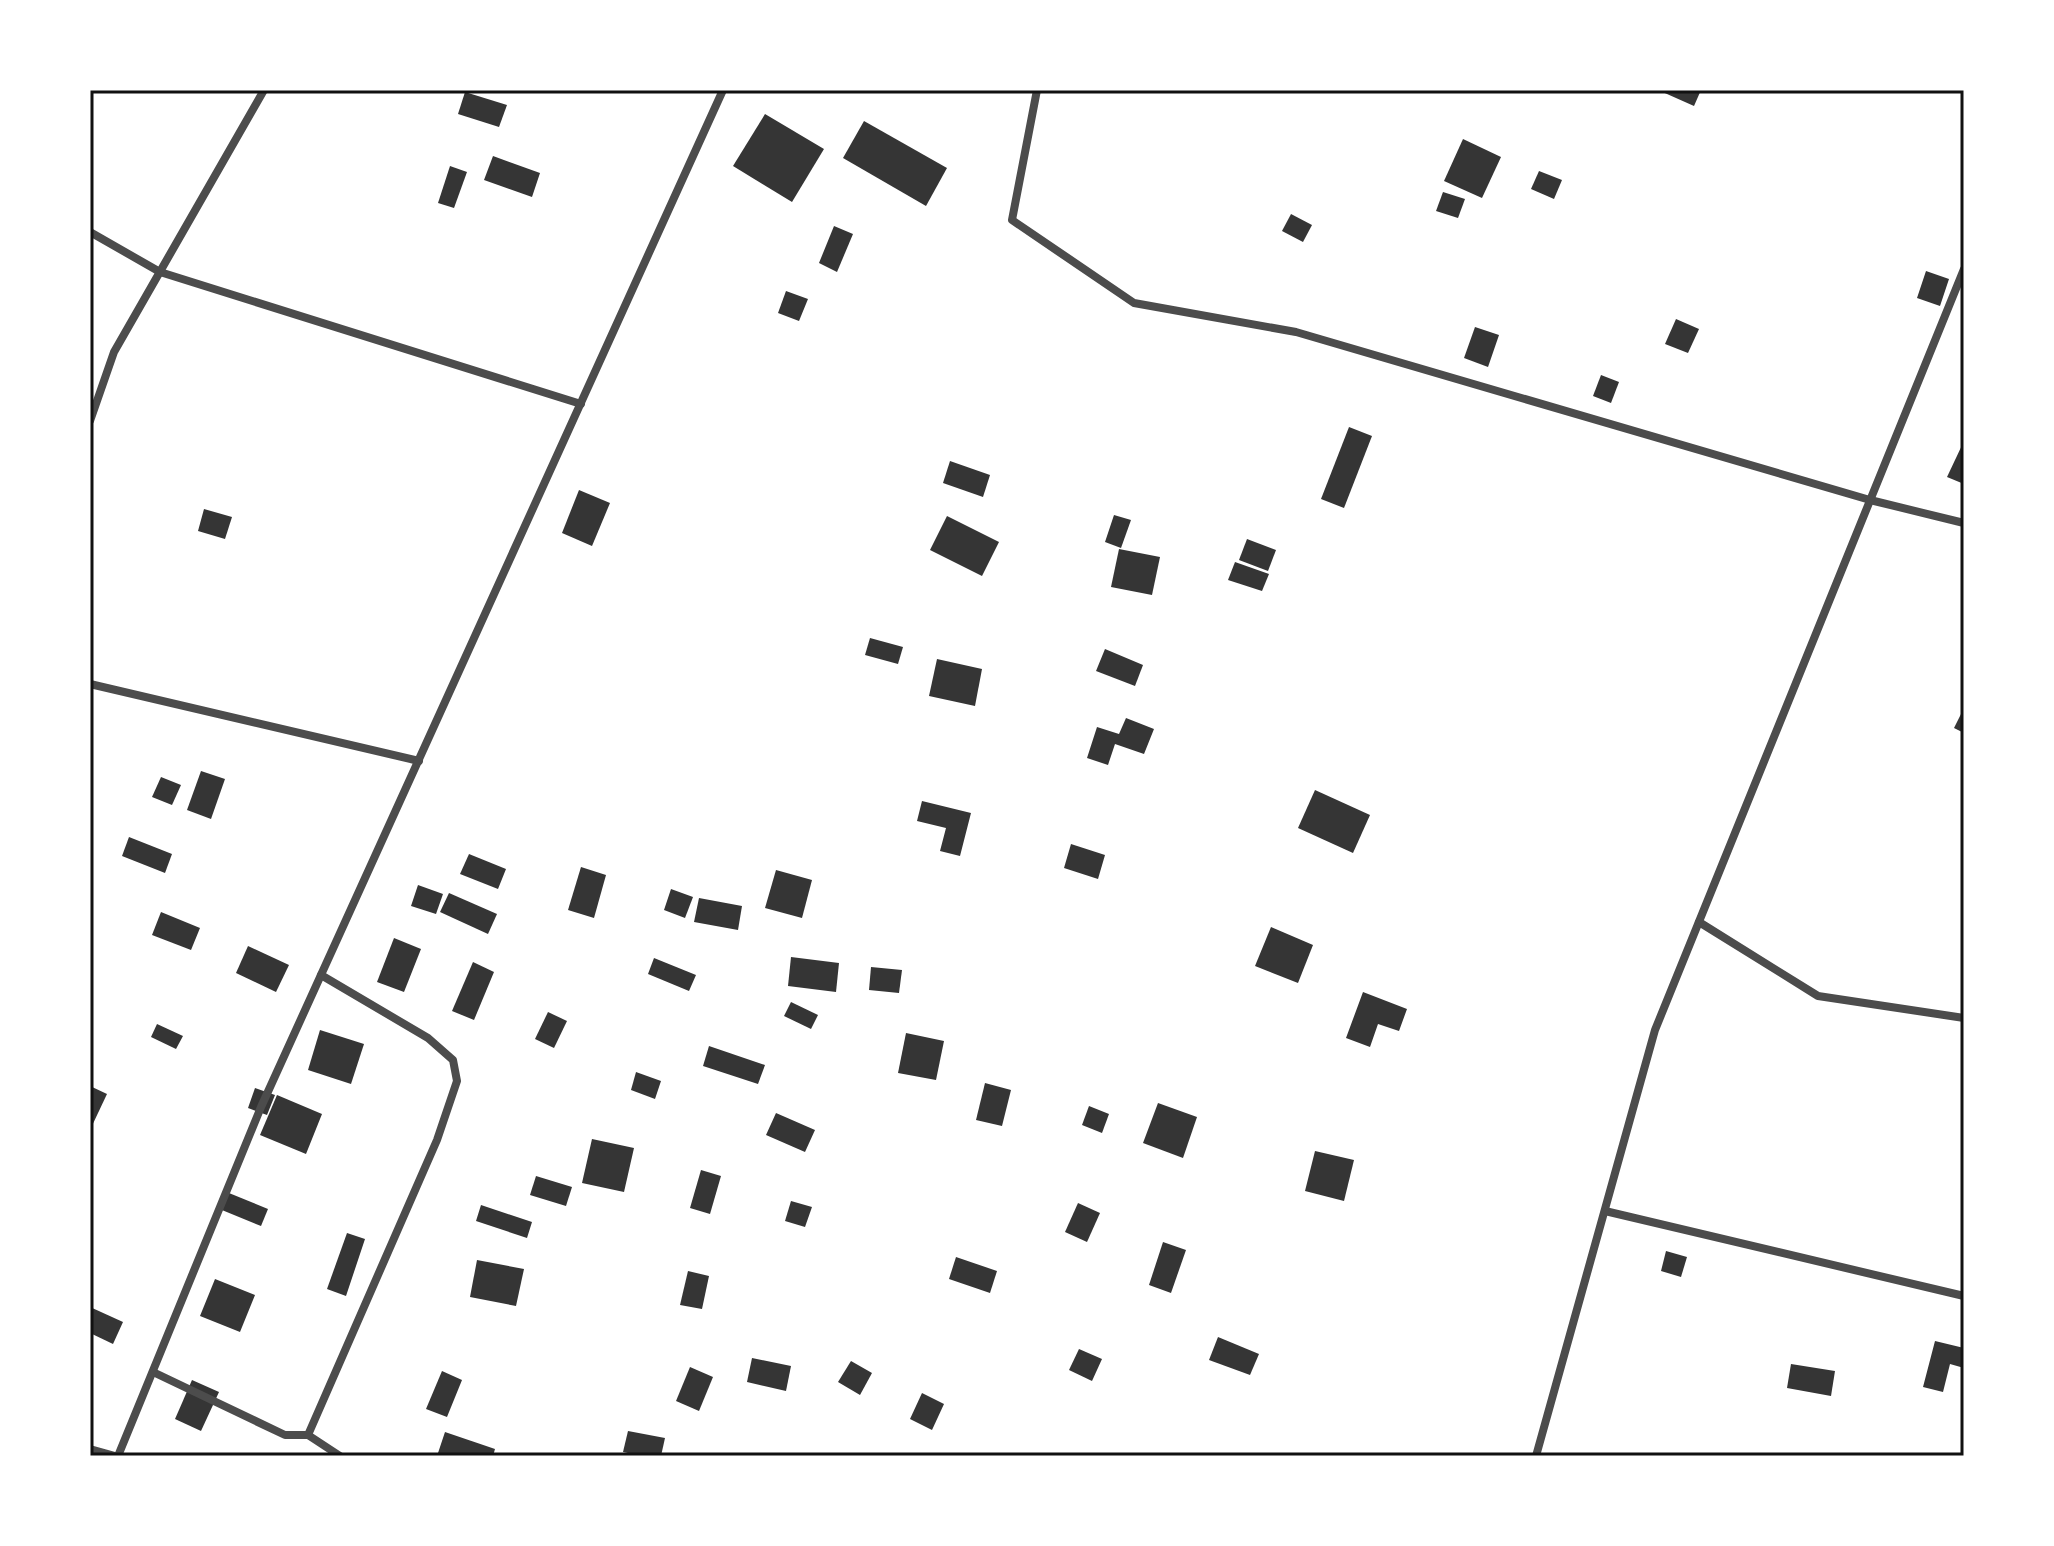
<svg xmlns="http://www.w3.org/2000/svg" width="2054" height="1546" viewBox="0 0 2054 1546" font-family="Poppins,sans-serif">
<style>
.building{fill:#353535}
.lines{fill:none;stroke-linecap:round;stroke-linejoin:round}
.minor{stroke:#4c4c4c;stroke-width:8}
.neatline{fill:none;stroke:#111;stroke-width:3}
</style>
<rect width="100%" height="100%" fill="#fff"/>
<g class="building">
<polygon points="1658,90 1701,90 1694,106"/>
<polygon points="465,92 507,105 499,127 458,114"/>
<polygon points="765,114 824,149 792,202 733,166"/>
<polygon points="864,121 947,168 926,206 843,158"/>
<polygon points="1463,139 1501,157 1482,198 1444,181"/>
<polygon points="493,156 540,173 532,197 484,180"/>
<polygon points="450,166 467,172 454,208 438,203"/>
<polygon points="1539,171 1562,180 1554,199 1531,189"/>
<polygon points="1443,192 1465,199 1458,218 1436,211"/>
<polygon points="1291,214 1312,225 1303,242 1282,231"/>
<polygon points="834,226 853,234 837,272 819,263"/>
<polygon points="1926,271 1949,279 1940,306 1917,298"/>
<polygon points="786,291 808,299 799,321 778,313"/>
<polygon points="1676,319 1699,329 1688,353 1665,344"/>
<polygon points="1475,327 1499,335 1488,367 1464,358"/>
<polygon points="1601,375 1619,382 1611,403 1593,396"/>
<polygon points="1349,427 1372,436 1344,508 1321,499"/>
<polygon points="1964,441 1964,484 1947,477"/>
<polygon points="950,461 990,475 983,497 943,483"/>
<polygon points="579,490 610,503 592,546 562,533"/>
<polygon points="204,509 232,517 225,539 198,531"/>
<polygon points="1114,515 1131,520 1121,548 1105,542"/>
<polygon points="947,516 999,542 982,576 930,550"/>
<polygon points="1247,539 1276,550 1268,571 1239,560"/>
<polygon points="1119,549 1160,557 1152,595 1111,587"/>
<polygon points="1235,562 1269,574 1262,591 1228,580"/>
<polygon points="870,638 903,647 898,664 865,655"/>
<polygon points="1105,649 1143,665 1135,686 1096,671"/>
<polygon points="937,659 982,669 975,706 929,696"/>
<polygon points="1964,708 1964,733 1954,728"/>
<polygon points="1126,718 1154,729 1144,754 1115,744 1108,765 1087,758 1097,727 1119,734"/>
<polygon points="201,771 225,779 211,819 187,810"/>
<polygon points="161,777 181,785 172,805 152,797"/>
<polygon points="1315,790 1370,815 1353,853 1298,828"/>
<polygon points="922,801 971,813 960,856 940,851 946,828 917,821"/>
<polygon points="129,837 172,854 165,873 122,856"/>
<polygon points="1071,844 1105,855 1098,879 1064,868"/>
<polygon points="469,854 506,869 498,889 460,874"/>
<polygon points="581,867 606,875 594,918 568,910"/>
<polygon points="776,870 812,880 802,918 765,908"/>
<polygon points="418,885 443,894 436,914 411,906"/>
<polygon points="671,889 693,897 685,918 664,910"/>
<polygon points="449,893 497,914 488,934 440,912"/>
<polygon points="699,898 742,906 738,930 694,922"/>
<polygon points="161,912 200,928 191,950 152,935"/>
<polygon points="1271,927 1313,945 1298,983 1255,966"/>
<polygon points="394,938 421,949 404,992 377,982"/>
<polygon points="248,946 289,965 276,992 236,973"/>
<polygon points="791,957 839,963 836,992 788,986"/>
<polygon points="654,958 696,975 689,991 648,974"/>
<polygon points="473,962 494,972 474,1020 452,1011"/>
<polygon points="871,967 902,970 899,993 869,990"/>
<polygon points="1363,992 1407,1009 1399,1031 1378,1024 1370,1047 1346,1038"/>
<polygon points="791,1002 818,1015 811,1029 784,1016"/>
<polygon points="548,1012 567,1021 554,1048 535,1039"/>
<polygon points="157,1024 183,1036 176,1049 151,1037"/>
<polygon points="320,1030 364,1044 351,1084 308,1070"/>
<polygon points="906,1033 944,1041 936,1080 898,1073"/>
<polygon points="709,1046 765,1065 758,1084 703,1066"/>
<polygon points="636,1072 661,1081 655,1099 631,1090"/>
<polygon points="985,1083 1011,1090 1002,1126 976,1120"/>
<polygon points="90,1086 107,1094 90,1130"/>
<polygon points="255,1088 275,1095 267,1115 248,1108"/>
<polygon points="277,1095 322,1114 306,1154 260,1135"/>
<polygon points="1158,1103 1197,1117 1183,1158 1143,1143"/>
<polygon points="1089,1106 1109,1114 1102,1133 1082,1125"/>
<polygon points="776,1113 815,1130 805,1152 766,1135"/>
<polygon points="592,1139 634,1148 624,1192 582,1183"/>
<polygon points="1315,1151 1354,1160 1344,1201 1305,1191"/>
<polygon points="701,1170 721,1176 710,1214 690,1208"/>
<polygon points="536,1176 572,1187 566,1206 530,1195"/>
<polygon points="224,1191 268,1209 261,1226 217,1208"/>
<polygon points="791,1201 812,1207 805,1227 785,1221"/>
<polygon points="1078,1203 1100,1213 1087,1242 1065,1232"/>
<polygon points="481,1205 532,1222 527,1238 476,1221"/>
<polygon points="347,1233 365,1239 346,1296 327,1289"/>
<polygon points="1163,1242 1186,1250 1171,1293 1149,1285"/>
<polygon points="1666,1251 1687,1257 1681,1277 1661,1271"/>
<polygon points="956,1257 997,1271 990,1293 949,1279"/>
<polygon points="477,1260 524,1269 516,1306 470,1297"/>
<polygon points="688,1271 709,1276 702,1309 680,1305"/>
<polygon points="215,1279 255,1295 240,1332 200,1316"/>
<polygon points="90,1307 123,1322 113,1344 90,1333"/>
<polygon points="1218,1337 1259,1354 1250,1375 1209,1360"/>
<polygon points="1935,1341 1964,1348 1964,1368 1950,1364 1943,1392 1923,1387"/>
<polygon points="1079,1349 1102,1359 1092,1381 1069,1370"/>
<polygon points="752,1358 791,1366 786,1391 747,1382"/>
<polygon points="851,1361 872,1373 860,1395 838,1382"/>
<polygon points="1791,1364 1835,1371 1831,1396 1787,1388"/>
<polygon points="690,1367 713,1377 699,1411 676,1401"/>
<polygon points="442,1371 462,1380 447,1417 426,1409"/>
<polygon points="192,1380 219,1392 201,1431 175,1419"/>
<polygon points="922,1393 944,1404 932,1430 910,1419"/>
<polygon points="628,1431 665,1438 661,1456 642,1456 623,1452"/>
<polygon points="445,1432 495,1449 493,1456 448,1456 438,1453"/>
</g>
<g class="lines">
<g class="minor">
<polyline points="1037,90 1012,220 1134,303 1296,332 1870,500 1964,523"/>
<polyline points="90,232 160,272 581,404"/>
<polyline points="90,421 114,352 264,90"/>
<polyline points="90,684 419,761"/>
<polyline points="1699,922 1818,996 1964,1018"/>
<polyline points="1605,1211 1964,1296"/>
<polyline points="153,1372 285,1435 308,1435 340,1456"/>
<polyline points="308,1435 437,1140 457,1081 453,1060 428,1038 321,975"/>
<polyline points="90,1449 115,1456"/>
<polyline points="118,1456 261,1107 723,90"/>
<polyline points="1536,1456 1655,1030 1964,269"/>
</g>
</g>
<rect width="2054" height="1546" fill="none" stroke="#ffffff" stroke-width="184"/>
<rect x="92" y="92" width="1870" height="1362" class="neatline"/>
</svg>
